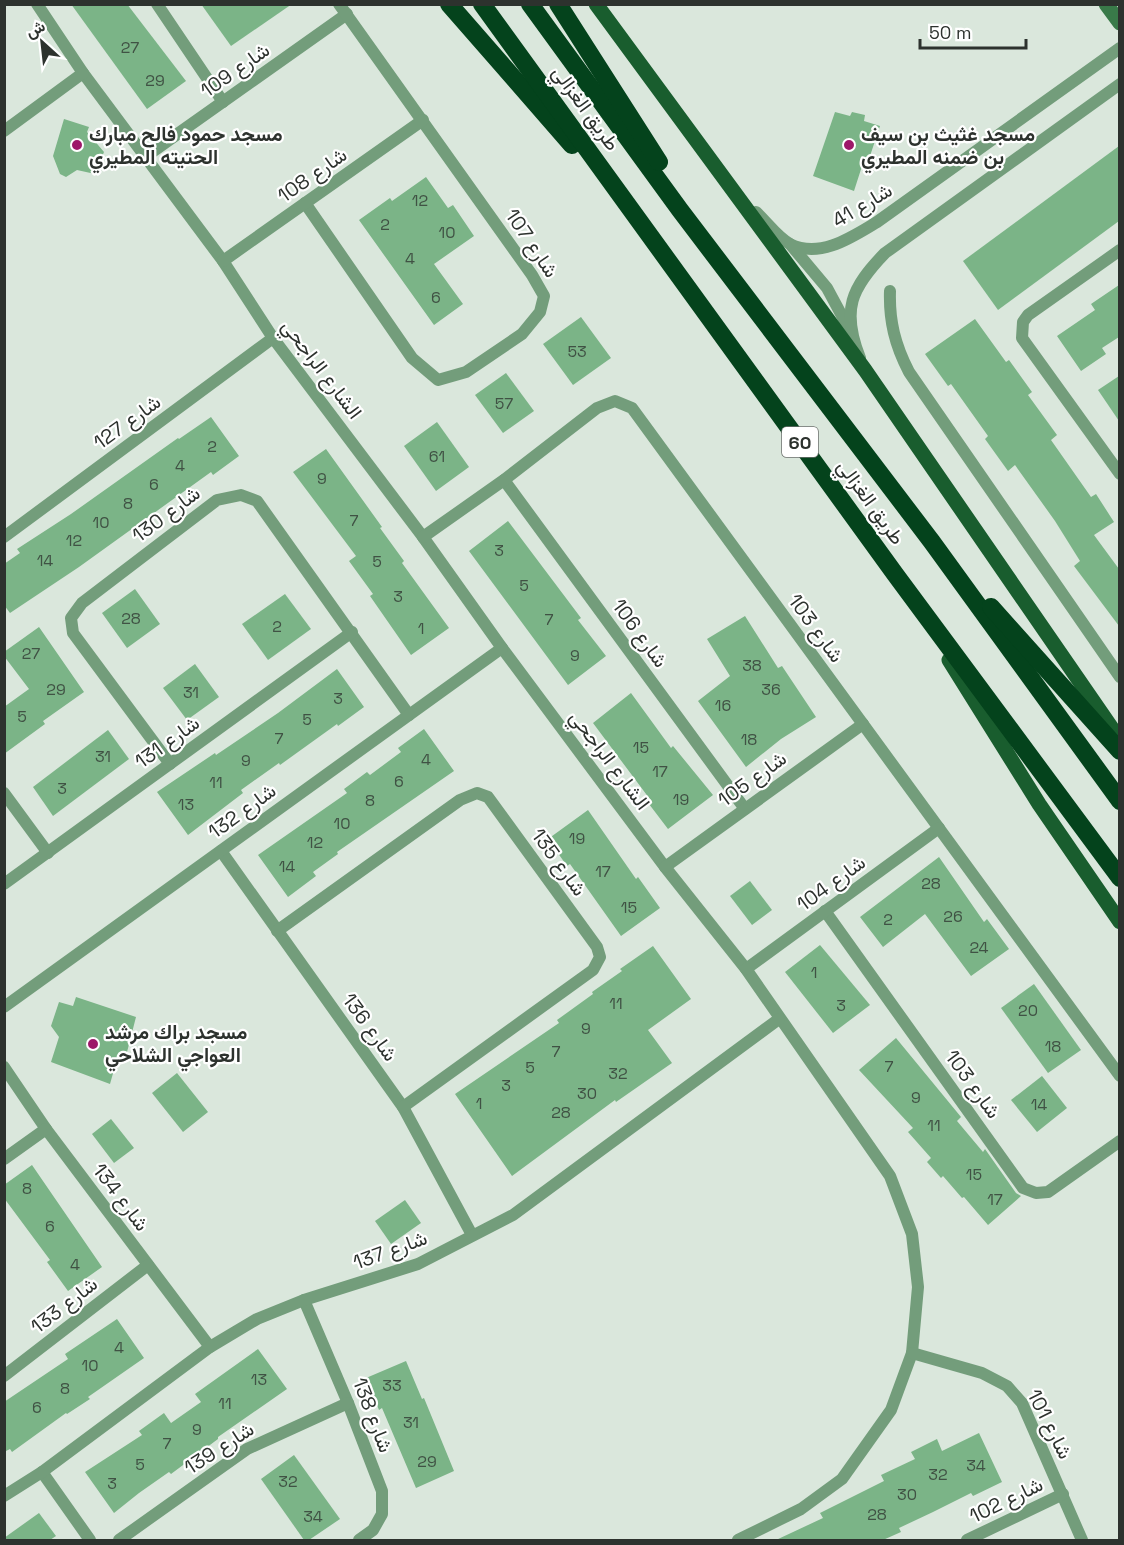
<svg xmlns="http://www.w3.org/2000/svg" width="1124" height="1545" viewBox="0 0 1124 1545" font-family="'Space Grotesk',Vazirmatn,sans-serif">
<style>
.building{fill:#7bb487}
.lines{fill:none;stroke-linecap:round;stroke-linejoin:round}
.street{stroke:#739d7b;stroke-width:12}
.secondary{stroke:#397a49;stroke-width:15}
.primary{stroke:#195d2e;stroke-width:15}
.highway{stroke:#04431c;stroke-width:18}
.poi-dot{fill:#9d1869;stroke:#fff;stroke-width:2}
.labels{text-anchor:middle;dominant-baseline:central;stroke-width:4.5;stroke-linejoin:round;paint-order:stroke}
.number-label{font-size:16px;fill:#405244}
.shield{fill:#fff;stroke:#6c706d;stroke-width:1.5}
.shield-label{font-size:18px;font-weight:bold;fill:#2d322e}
.street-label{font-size:20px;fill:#2d322e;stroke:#fff}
.poi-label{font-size:20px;font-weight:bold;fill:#2d322e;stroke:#fff;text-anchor:start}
</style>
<rect width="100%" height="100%" fill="#dae7dc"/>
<g class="building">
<polygon points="71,4 127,4 186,81 147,109"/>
<polygon points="201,4 292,4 231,46"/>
<polygon points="835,112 850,116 852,112 865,115 864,121 880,126 867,165 863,163 854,191 813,176"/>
<polygon points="64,119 89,127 87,132 104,152 95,174 77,170 66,177 60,174 53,156"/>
<polygon points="1119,146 1119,221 998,310 963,261"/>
<polygon points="426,177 448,208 453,205 474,236 434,264 463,304 434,325 359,220 390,198 392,201"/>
<polygon points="1119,285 1119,337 1102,348 1106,354 1081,371 1057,336 1095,310 1091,304"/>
<polygon points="581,317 611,358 573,385 543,344"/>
<polygon points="975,319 1006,362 1009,360 1032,392 1028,395 1057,435 1051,440 1091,497 1096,494 1114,522 1094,535 1119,569 1119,626 1074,566 1080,561 1055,521 1015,465 1008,471 985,439 988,436 951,384 948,386 925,354"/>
<polygon points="506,373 534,411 503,433 475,395"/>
<polygon points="1119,376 1119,421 1098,390"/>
<polygon points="211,417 239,456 213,475 211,472 79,567 10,613 4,605 4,564 20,553 17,549 71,514 178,438 179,439"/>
<polygon points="437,422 469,467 436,491 404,446"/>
<polygon points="326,449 382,527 380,528 404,561 402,563 449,628 411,655 370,596 373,594 349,561 356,556 293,472"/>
<polygon points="508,521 581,618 578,620 606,656 568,685 469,551"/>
<polygon points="135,589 160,624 127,648 102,613"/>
<polygon points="285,594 311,629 268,660 242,624"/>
<polygon points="745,616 778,668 782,666 816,717 781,739 746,767 698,701 730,676 707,639"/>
<polygon points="39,627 84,692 43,721 45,724 4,754 4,707 29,689 4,656 4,652"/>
<polygon points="195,664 219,697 187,720 163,688"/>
<polygon points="337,669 364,707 338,726 337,724 280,765 279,763 241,790 243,793 188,835 157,792 215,753 216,755 278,713"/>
<polygon points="631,693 671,748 673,746 713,795 668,829 649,804 652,802 593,723"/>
<polygon points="424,729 454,771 337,852 338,854 313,872 316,876 288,897 258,855 347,793 344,789 367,772 370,775 401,752 398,748"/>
<polygon points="108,730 129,759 53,816 33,787"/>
<polygon points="588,810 636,879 638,877 660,908 621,936 570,864 567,866 548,839"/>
<polygon points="939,857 984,922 987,919 1009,949 971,976 925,914 883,947 860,917"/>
<polygon points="750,881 772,910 752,925 730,896"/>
<polygon points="820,945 870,1005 833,1033 785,972"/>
<polygon points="653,946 691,999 648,1030 672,1063 616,1102 615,1100 512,1176 455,1094 559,1023 557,1020 593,994 592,992 622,971 620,969"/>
<polygon points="1034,984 1081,1050 1048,1073 1001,1008"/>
<polygon points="76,997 136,1017 126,1056 119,1052 110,1084 51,1062 59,1037 51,1026 59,1002 73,1006"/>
<polygon points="896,1038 961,1117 957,1121 983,1152 985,1149 1016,1193 1021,1196 988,1225 964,1197 962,1198 943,1176 941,1178 927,1162 931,1158 908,1132 913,1128 859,1070"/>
<polygon points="177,1073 208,1112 183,1132 152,1093"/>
<polygon points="1042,1076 1067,1108 1037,1132 1011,1100"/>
<polygon points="111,1119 134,1148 114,1163 92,1134"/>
<polygon points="32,1165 102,1267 68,1291 47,1262 50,1260 4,1198 4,1185"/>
<polygon points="405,1200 421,1223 391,1244 375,1221"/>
<polygon points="117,1319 144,1358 88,1397 90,1399 67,1414 66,1413 12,1452 10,1449 4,1452 4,1402 68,1359 65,1354"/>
<polygon points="258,1349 287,1389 218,1437 218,1439 171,1474 169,1472 139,1493 114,1513 85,1472 142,1435 139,1431 164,1413 171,1423 201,1402 195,1394"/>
<polygon points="406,1361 422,1399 424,1398 454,1471 416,1488 382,1408 379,1410 366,1378"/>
<polygon points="979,1433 1002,1482 973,1496 971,1493 933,1512 899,1528 901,1532 883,1540 776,1540 823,1518 820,1513 884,1481 881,1475 915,1459 911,1452 937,1439 942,1451"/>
<polygon points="294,1455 340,1519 309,1540 304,1540 261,1479"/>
<polygon points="39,1513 56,1536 50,1540 4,1540 4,1538"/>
</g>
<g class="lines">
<g class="street">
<polyline points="37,4 83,73 223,261 273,338 423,537 502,648 665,867 746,969 890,1176 912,1234 918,1287 912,1353 891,1410 842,1479 801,1509 738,1540"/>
<polyline points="157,4 223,102"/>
<polyline points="4,131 83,73"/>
<polyline points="145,157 347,14"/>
<polyline points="305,203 412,358 438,380 466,372 522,334 540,312 544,296 532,275 339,4"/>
<path d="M756,212c11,10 21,25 34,32 30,15 62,-7 87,-22l243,-174"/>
<polyline points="790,244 827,288 848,327"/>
<polyline points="1120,250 1028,315 1023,322 1022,338 1120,474"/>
<polyline points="223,261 423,120"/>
<path d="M890,291c-1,30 5,54 19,81l211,305"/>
<path d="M860,358c-19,-48 -9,-70 25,-105l235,-169"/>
<polyline points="504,480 745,809"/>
<polyline points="4,537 273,338"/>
<polyline points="423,537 504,480 597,408 615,401 632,408 1120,1076"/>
<polyline points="170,764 73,633 71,618 82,603 217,500 241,495 257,501 409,715"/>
<polyline points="4,793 48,853"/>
<polyline points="221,851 403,1107 472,1235"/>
<polyline points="665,867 863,724"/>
<polyline points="4,884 352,632"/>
<polyline points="825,911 1023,1188 1036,1193 1048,1192 1120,1141"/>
<polyline points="277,931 460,800 477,793 488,797 597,947 600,957 593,970 403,1107"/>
<polyline points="746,969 939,828"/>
<polyline points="4,1007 502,648"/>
<polyline points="4,1067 46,1129 210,1347"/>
<polyline points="4,1159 46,1129"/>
<polyline points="304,1300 348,1403 382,1491 382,1514 373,1530 359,1540"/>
<polyline points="912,1353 982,1373 1007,1386 1022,1403 1082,1540"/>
<polyline points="4,1376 148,1265"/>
<polyline points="42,1472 90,1540"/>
<polyline points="4,1496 42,1472 210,1347 257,1319 304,1300 418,1264 513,1215 779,1019"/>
<polyline points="119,1540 247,1449 348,1403"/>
<polyline points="967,1540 1063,1494"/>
</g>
<polyline class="secondary" points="1106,4 1120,23"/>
<g class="primary">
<polyline points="596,4 865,370 1120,740"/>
<polyline points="949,660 1039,804 1120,922"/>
</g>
<g class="highway">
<polyline points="449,4 572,145"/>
<polyline points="482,4 895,574 1120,878"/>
<polyline points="530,4 680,210 932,542 1120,801"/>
<polyline points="558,4 659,162"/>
<polyline points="991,607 1120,751"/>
</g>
</g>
<g class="poi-dot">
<circle cx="77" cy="145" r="6"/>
<circle cx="849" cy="145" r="6"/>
<circle cx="93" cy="1044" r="6"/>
</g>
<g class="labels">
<g class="number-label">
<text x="130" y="47">27</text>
<text x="155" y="80">29</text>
<text x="420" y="200">12</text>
<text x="385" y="224">2</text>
<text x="447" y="232">10</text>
<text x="410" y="258">4</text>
<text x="436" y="297">6</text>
<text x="577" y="351">53</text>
<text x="504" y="403">57</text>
<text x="212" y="446">2</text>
<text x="437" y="456">61</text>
<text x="180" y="465">4</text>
<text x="322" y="478">9</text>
<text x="154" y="484">6</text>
<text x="128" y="503">8</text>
<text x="354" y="520">7</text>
<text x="101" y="522">10</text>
<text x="74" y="540">12</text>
<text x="499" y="550">3</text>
<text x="45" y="560">14</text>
<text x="377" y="561">5</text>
<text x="524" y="585">5</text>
<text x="398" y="596">3</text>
<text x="131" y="618">28</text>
<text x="549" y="619">7</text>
<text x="277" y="626">2</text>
<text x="421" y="628">1</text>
<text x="31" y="653">27</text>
<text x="575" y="655">9</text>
<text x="752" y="665">38</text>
<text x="56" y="689">29</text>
<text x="771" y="689">36</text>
<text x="191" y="692">31</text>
<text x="338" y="698">3</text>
<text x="723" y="705">16</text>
<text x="22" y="716">5</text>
<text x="307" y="719">5</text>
<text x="279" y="738">7</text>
<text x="749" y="739">18</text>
<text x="641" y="747">15</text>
<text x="103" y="756">31</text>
<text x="426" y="759">4</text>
<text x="246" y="760">9</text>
<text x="660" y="771">17</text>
<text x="399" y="781">6</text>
<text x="216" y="782">11</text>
<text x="62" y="788">3</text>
<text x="681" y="799">19</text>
<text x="370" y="800">8</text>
<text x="186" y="804">13</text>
<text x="342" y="823">10</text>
<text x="577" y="838">19</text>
<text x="315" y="842">12</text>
<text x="287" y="866">14</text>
<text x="603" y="871">17</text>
<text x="931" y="883">28</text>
<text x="629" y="907">15</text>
<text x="953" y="916">26</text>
<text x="888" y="919">2</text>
<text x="979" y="947">24</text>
<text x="814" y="972">1</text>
<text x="616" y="1003">11</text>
<text x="841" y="1005">3</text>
<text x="1028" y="1010">20</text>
<text x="586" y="1028">9</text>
<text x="1053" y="1046">18</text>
<text x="556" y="1051">7</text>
<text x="889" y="1066">7</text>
<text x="530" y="1067">5</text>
<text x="618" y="1073">32</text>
<text x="506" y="1085">3</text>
<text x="587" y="1093">30</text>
<text x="916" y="1097">9</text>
<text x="479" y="1103">1</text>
<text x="1039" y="1104">14</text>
<text x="561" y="1112">28</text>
<text x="934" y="1125">11</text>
<text x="974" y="1174">15</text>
<text x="27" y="1188">8</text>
<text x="995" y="1199">17</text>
<text x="50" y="1226">6</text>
<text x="75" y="1264">4</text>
<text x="119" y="1347">4</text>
<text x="90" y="1365">10</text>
<text x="259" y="1379">13</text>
<text x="392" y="1385">33</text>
<text x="65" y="1388">8</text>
<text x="225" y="1403">11</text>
<text x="37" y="1407">6</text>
<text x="411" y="1422">31</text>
<text x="197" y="1429">9</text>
<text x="167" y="1443">7</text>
<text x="427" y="1461">29</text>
<text x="140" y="1464">5</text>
<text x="976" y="1465">34</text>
<text x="938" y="1474">32</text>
<text x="288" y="1481">32</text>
<text x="112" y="1483">3</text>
<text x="907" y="1494">30</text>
<text x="877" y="1514">28</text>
<text x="313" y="1516">34</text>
</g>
<rect class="shield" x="782" y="427" width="36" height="30" rx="4.5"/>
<g class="shield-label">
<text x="800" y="442">60</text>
</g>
<g class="street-label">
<text transform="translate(235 70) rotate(-35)">شارع 109</text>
<text transform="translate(586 108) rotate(54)">طريق الغزالي</text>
<text transform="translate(312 175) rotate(-35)">شارع 108</text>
<text transform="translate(862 205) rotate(-31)">شارع 41</text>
<text transform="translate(532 243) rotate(56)">شارع 107</text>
<text transform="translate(322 369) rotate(53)">الشارع الراجحي</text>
<text transform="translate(127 422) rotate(-36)">شارع 127</text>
<text transform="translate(871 502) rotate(54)">طريق الغزالي</text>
<text transform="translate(166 514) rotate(-37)">شارع 130</text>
<text transform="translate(816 628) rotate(54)">شارع 103</text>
<text transform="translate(640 633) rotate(54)">شارع 106</text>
<text transform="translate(167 742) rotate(-36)">شارع 131</text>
<text transform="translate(610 760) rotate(53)">الشارع الراجحي</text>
<text transform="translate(752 779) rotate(-36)">شارع 105</text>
<text transform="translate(242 811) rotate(-36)">شارع 132</text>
<text transform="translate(559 862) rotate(54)">شارع 135</text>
<text transform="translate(831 883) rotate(-36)">شارع 104</text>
<text transform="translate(370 1027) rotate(54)">شارع 136</text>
<text transform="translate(973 1084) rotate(54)">شارع 103</text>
<text transform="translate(121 1197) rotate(53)">شارع 134</text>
<text transform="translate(390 1250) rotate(-20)">شارع 137</text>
<text transform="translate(64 1305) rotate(-38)">شارع 133</text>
<text transform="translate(373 1415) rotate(69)">شارع 138</text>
<text transform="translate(1050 1424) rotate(63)">شارع 101</text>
<text transform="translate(219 1448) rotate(-33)">شارع 139</text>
<text transform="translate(1006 1500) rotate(-26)">شارع 102</text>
</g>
<g class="poi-label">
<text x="89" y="134">مسجد حمود فالح مبارك<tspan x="89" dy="23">الحتيته المطيري</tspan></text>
<text x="861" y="134">مسجد غثيث بن سيف<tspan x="861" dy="23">بن ضمنه المطيري</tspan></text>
<text x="105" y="1032">مسجد براك مرشد<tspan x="105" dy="23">العواجي الشلاحي</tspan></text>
</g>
</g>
<rect width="1124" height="1545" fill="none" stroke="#2d322e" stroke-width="12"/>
<g transform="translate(42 42) rotate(333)" stroke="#ffffff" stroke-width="4.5" paint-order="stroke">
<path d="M0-4.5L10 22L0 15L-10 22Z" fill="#2d322e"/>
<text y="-9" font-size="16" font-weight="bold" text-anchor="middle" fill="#2d322e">ش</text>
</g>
<path d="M920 39v9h106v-9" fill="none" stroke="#2d322e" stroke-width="3"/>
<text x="929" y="39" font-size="18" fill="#2d322e" stroke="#ffffff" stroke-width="4.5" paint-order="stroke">50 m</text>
</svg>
